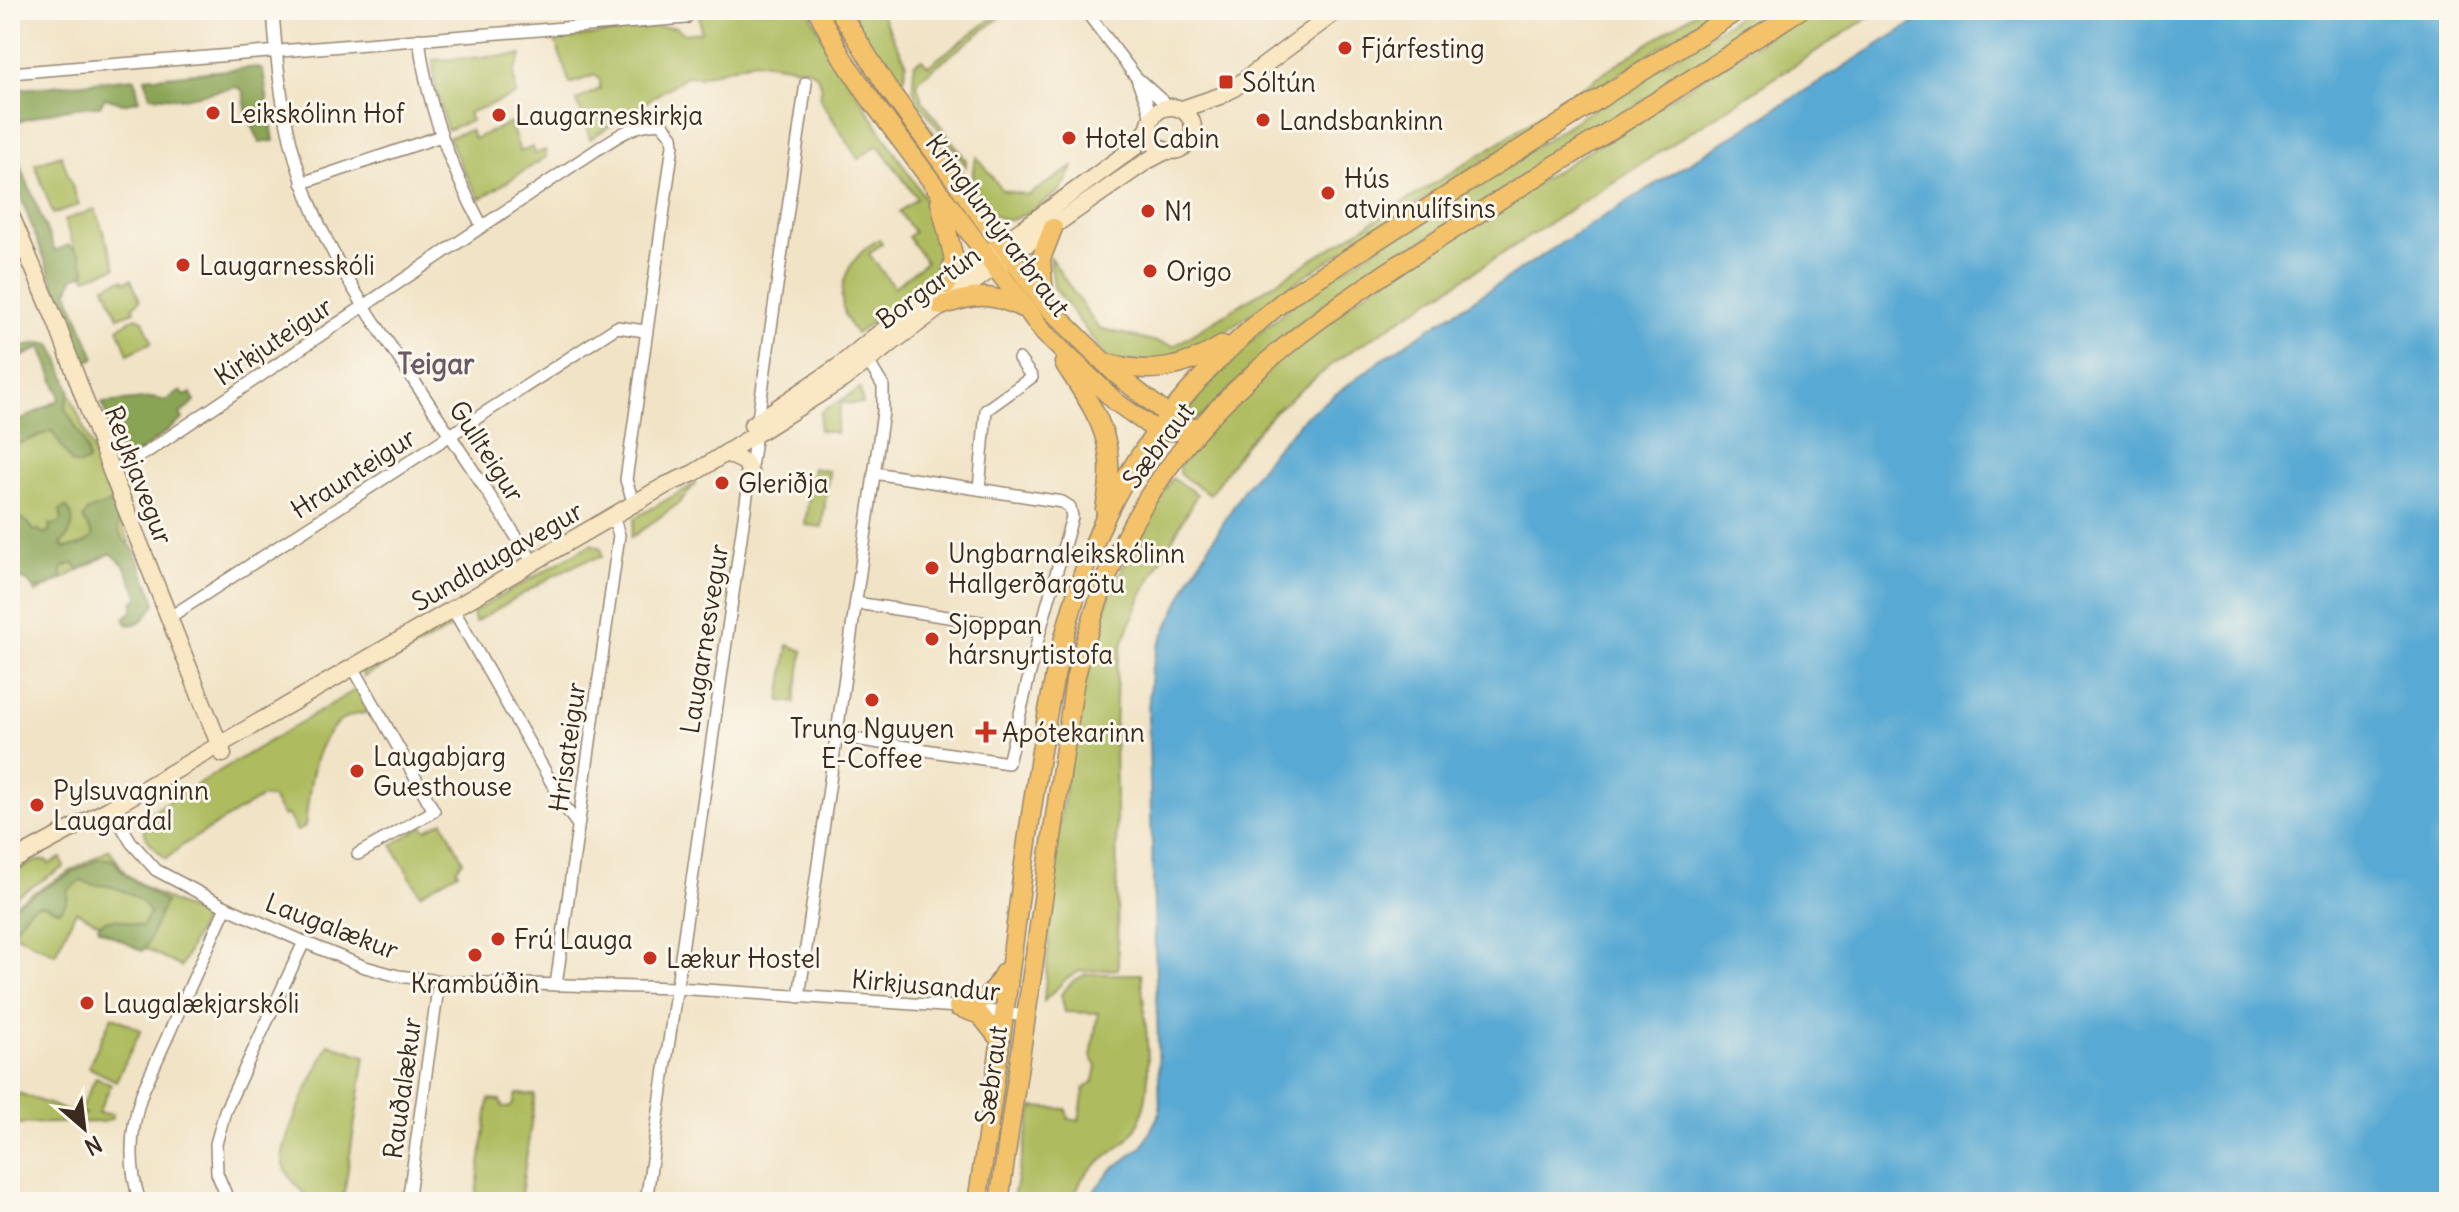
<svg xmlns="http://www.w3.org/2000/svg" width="2459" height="1212" viewBox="0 0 2459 1212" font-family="Delius,sans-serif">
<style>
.green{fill:#aebc5e;stroke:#74733e;stroke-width:2}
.forest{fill:#8aa455;stroke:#62673a;stroke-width:2}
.water{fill:#58a9d3;stroke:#4a6a78;stroke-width:2}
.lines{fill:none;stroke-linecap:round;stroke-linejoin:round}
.street-casing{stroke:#968672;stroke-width:14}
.secondary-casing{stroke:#968672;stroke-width:19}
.primary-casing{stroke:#968672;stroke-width:21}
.street{stroke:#fff;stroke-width:11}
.secondary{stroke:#fae7c3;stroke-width:16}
.primary{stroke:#f3c26a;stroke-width:18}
.poi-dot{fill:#c8321e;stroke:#fbf7ec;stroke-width:3}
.labels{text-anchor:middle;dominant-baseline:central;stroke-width:6;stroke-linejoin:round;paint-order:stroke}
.poi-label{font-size:26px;fill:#3b2a1e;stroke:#fbf7ec;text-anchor:start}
.street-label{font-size:26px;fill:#3b2a1e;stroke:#fbf7ec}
.neighbourhood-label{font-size:28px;font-weight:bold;fill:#6b5965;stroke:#fbf7ec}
</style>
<rect width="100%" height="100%" fill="#fbf7ec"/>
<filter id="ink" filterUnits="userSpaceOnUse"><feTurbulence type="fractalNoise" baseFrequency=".0125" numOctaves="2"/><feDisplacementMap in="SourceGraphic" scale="16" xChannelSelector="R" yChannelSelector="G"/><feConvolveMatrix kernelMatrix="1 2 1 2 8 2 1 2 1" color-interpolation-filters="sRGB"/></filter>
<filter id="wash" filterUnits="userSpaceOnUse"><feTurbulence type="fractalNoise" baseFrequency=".006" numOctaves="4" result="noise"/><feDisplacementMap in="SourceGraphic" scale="32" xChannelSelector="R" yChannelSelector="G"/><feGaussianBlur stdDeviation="1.8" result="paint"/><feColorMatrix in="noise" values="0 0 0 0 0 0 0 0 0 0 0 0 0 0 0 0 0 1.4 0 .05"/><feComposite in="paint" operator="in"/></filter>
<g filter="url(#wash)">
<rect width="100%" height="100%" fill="#f1e3c6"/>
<g class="green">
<path d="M699,10h110l19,39 112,173v42l-10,14 -74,56c-27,-35 -13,-73 23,-95l3,4 -13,11 25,33 32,-25 -18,-25 6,-5 -15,-20 18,-14 -39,-53 -20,14 -39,-62 3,-10 -6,-13 -8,-5 -54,-8 -55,16 -13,-1 -96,63 -13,-39 23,-11v-9l-5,-5 -25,9 -15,-44 98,-13h23l9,7 16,-2z"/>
<polygon points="850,10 879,10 906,62 903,89 963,173 960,177 881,66"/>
<polygon points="1003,10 1010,10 919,79 917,85 922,100 966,160 966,166 915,97 913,87 914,64 922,59 928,66"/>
<polygon points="1699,10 1718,10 1297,281 1196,352 1164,363 1109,361 1054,287 1049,256 1098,328 1174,346 1489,149"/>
<path d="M1748,10h38l-452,287 -55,43 -75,75 -13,7 -10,-9c38,-44 79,-82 124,-119z"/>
<polygon points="1810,10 1880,10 1339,359 1275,411 1246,443 1210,494 1179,474 1179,467 1230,405 1274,361 1368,290"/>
<polygon points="522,55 514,72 516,95 468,113 471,121 447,130 434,80 433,60"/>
<polygon points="510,123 520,152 533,147 535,154 545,150 546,157 480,199 461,166 449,137 470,130 474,139"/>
<polygon points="61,155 79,205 53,214 35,164"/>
<path d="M977,157l25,33 26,5 45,-28c-3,7 -6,15 -12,22 -6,7 -43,32 -53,31 -27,-3 -43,-42 -31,-63z"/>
<polygon points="95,209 116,267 86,278 64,220"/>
<polygon points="123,279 125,282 131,279 140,300 133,307 135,311 118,317 105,286"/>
<polygon points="136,317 143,320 152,342 128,354 118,328"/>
<polygon points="860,389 863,404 841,403 836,433 819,430 821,412"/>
<polygon points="70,394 130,543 36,593 10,556 10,426"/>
<polygon points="813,468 829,471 822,527 805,525"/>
<path d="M1172,478l25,16 -55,101 -19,47 -6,23 -2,68 3,236 -38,2 -13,7 -23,23 5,-63 -1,-33c15,-94 22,-194 53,-284 17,-51 44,-97 71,-143z"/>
<polygon points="696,483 679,503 631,538 635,518"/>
<polygon points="591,544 601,548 602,557 584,561 553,576 475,622 473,612"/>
<polygon points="453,619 458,624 364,677 360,670"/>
<polygon points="788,645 803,651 795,703 780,701"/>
<path d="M360,687l11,15 -5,11c-54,2 -56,75 -61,114l-8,4 -10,-17 -4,2 -11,-18 -10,-1 -79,48 -17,14c-13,-12 -32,-28 -17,-46z"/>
<polygon points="443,821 463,861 456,869 458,872 420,894 392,845 423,826 426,830"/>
<polygon points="109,849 126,874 155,893 201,916 203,919 181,967 76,911 55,954 10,932 10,906"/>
<polygon points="61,858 64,867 10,900 10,873 36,861 46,860 49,864"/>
<path d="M1086,974h55c3,44 18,122 -8,159 -14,19 -38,28 -51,46 -4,7 -7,16 -10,23h-60l21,-95 33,2 2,10 11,2 5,-32 10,-8 3,-15 -6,-9 7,-44 -33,-1 -4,-18 12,-13z"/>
<polygon points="112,1016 141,1030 116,1081 88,1067"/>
<path d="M329,1044l36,12 -20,132 -4,14h-29c-11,-12 -26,-25 -29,-41 -4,-20 36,-95 46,-117z"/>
<polygon points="96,1077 111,1085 98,1113 113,1114 113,1118 103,1122 10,1124 10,1090 76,1114 85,1114 80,1110"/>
<polygon points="516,1094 535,1095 520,1202 475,1202 489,1099 500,1100 503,1107 509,1108 513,1104"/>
</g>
<g class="forest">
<polygon points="258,67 263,71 274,141 260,143 247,114 243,91 237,87 183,98 150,96 145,78"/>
<path d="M135,78l4,22 -15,4 -19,-6 -5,8c-31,1 -61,8 -90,19v-35z"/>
<polygon points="10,139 55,251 69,245 80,254 86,273 73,278 70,288 67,290 95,358 84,363 10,169"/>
<path d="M40,343l11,2 8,14 11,31 -5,18c9,18 22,32 23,53l-8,4 -8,-2 -20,-32 -42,16v-21l49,-26v-6l-18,-47 -31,16v-10l12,-7z"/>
<polygon points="181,391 185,396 191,393 195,402 180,414 183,419 128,461 120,451 102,403 154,398 165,401"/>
<path d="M109,503l6,2 4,10 -1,15 5,9 10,9 21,49 1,7c-7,10 -14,23 -28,20l-3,-6 9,-8v-8l6,-5 -15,-32 -13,-12 -32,17 -6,-7 -11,5v10l-20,11 -9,-1 -5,-7 -10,-3 -8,-6v-56c12,1 18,5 24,15l5,-1 5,4 6,-3 -1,-6 9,-1 4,-4 -2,-10 6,-3c12,11 6,27 -5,37l3,4c11,-1 21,-3 29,-12l-10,-18 5,-7z"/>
<path d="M99,858l14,2 14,16 38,26 -18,43 -5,6 -43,-22 -1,-3c13,-13 30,-4 44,1l8,-14c-7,-15 -27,-24 -43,-27 -10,-2 -16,1 -25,-6l-14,10 -1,11 -6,9c-8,1 -13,-5 -20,-5 -18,0 -19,22 -31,27v-25z"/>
</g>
<polygon class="water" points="1934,10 2449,10 2449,1202 1085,1202 1110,1171 1143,1146 1160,1112 1148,713 1151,671 1158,646 1192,575 1242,492 1270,455 1305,417 1387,356 1563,242"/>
</g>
<g filter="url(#ink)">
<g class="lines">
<defs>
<g id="street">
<path d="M273,10c4,59 10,117 30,173 25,75 70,137 113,201 40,59 78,119 117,178"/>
<polyline points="1085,10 1136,77 1169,107"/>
<path d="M419,39c8,67 31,127 63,187"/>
<polyline points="10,73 686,18"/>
<polyline points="1138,82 1147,103 1151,120"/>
<polyline points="302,183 441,136"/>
<path d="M111,471l36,-19 431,-290c24,-14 54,-42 84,-38l10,12 1,9 -47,335 8,24"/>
<polyline points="979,489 986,410 1032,377 1019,359"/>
<polyline points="856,603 1040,631"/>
<polyline points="453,609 567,810 578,825"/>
<polyline points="170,617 617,327 645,331"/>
<polyline points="353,667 434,811 358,854"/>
<polyline points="836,736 1008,763 1040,631 1072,517 1070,507 1062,502 874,473"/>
<polyline points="111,808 131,842 156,870 226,907 304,942 365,967 398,976 450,982 676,988 958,1007 1018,1015 1025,1021"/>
<polyline points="556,985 619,535 613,516"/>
<polyline points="799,997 883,412 883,386 865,356"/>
<path d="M140,1202c-12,-36 -10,-73 2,-109l84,-186"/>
<polyline points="229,1202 217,1173 216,1144 225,1111 304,942"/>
<polyline points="408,1202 439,981"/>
<polyline points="646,1202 806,83"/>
</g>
<g id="secondary">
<circle cx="1171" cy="129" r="22"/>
<polyline points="1182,109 1220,96 1234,88 1338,10"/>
<polyline points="10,213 57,324 111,471 223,754"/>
<polyline points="752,425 838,367 873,338 1135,147 1149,128"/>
<polyline points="726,453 745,462 751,475"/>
<polyline points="10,862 111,808 666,485 694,473 842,380 994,267 1147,161 1166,151"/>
</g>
<g id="primary">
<polyline points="817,10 842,57 871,100 1045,334 1116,402 1157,431 1185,431 1201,426"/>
<polyline points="839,10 887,87 1045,304 1117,375 1168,415 1173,424"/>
<polyline points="940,202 954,259 947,285"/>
<polyline points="1044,298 1041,259 1053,228"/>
<path d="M941,306c33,-11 48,-14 81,2"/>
<path d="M1064,363c35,54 55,79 41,146"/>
<path d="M1106,363c45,12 77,6 117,-18"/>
<path d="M958,1007c24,-5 36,-12 46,-35"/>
<polyline points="958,1007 980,1015 1000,1040"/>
<path d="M977,1202c19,-117 33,-235 49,-353 16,-110 31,-220 75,-322 41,-94 111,-169 190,-232l448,-285"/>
<path d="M999,1202l76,-523c14,-54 31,-109 59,-158 83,-149 225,-231 364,-320 101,-63 202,-127 302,-191"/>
</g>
</defs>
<use href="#street" class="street-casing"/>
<use href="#secondary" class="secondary-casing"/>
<use href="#primary" class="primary-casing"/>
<use href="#street" class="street"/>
<use href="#secondary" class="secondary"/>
<use href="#primary" class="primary"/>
</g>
</g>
<g class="poi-dot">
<circle cx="1345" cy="48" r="8"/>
<rect x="1218" y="74" width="16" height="16" rx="4"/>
<circle cx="213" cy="113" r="8"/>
<circle cx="499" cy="115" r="8"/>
<circle cx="1263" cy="120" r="8"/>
<circle cx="1069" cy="138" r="8"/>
<circle cx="1328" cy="193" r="8"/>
<circle cx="1148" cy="211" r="8"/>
<circle cx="183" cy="265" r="8"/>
<circle cx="1150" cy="271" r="8"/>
<circle cx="722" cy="483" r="8"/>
<circle cx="932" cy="568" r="8"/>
<circle cx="932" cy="639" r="8"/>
<circle cx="872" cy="700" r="8"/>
<path d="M982 720h8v8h8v8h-8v8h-8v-8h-8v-8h8z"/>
<circle cx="357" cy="771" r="8"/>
<circle cx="37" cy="805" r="8"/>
<circle cx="498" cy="939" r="8"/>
<circle cx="475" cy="955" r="8"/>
<circle cx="650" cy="958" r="8"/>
<circle cx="87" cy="1003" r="8"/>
</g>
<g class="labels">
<g class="poi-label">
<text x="1361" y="48">Fjárfesting</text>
<text x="1242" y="82">Sóltún</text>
<text x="229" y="113">Leikskólinn Hof</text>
<text x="515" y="115">Laugarneskirkja</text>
<text x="1279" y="120">Landsbankinn</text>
<text x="1085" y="138">Hotel Cabin</text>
<text x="1344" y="178">Hús<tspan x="1344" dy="30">atvinnulífsins</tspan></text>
<text x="1164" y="211">N1</text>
<text x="199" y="265">Laugarnesskóli</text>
<text x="1166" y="271">Origo</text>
<text x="738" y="483">Gleriðja</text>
<text x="948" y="553">Ungbarnaleikskólinn<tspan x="948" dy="30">Hallgerðargötu</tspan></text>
<text x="948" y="624">Sjoppan<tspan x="948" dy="30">hársnyrtistofa</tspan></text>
<text x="872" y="728" text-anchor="middle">Trung Nguyen<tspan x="872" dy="30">E-Coffee</tspan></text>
<text x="1002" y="732">Apótekarinn</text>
<text x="373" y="756">Laugabjarg<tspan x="373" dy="30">Guesthouse</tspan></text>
<text x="53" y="790">Pylsuvagninn<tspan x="53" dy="30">Laugardal</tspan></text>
<text x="514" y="939">Frú Lauga</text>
<text x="666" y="958">Lækur Hostel</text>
<text x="475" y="983" text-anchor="middle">Krambúðin</text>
<text x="103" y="1003">Laugalækjarskóli</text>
</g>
<g class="street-label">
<text transform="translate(998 225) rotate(53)">Kringlumýrarbraut</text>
<text transform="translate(928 287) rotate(-36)">Borgartún</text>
<text transform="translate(273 341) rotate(-34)">Kirkjuteigur</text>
<text transform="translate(1158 445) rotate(-53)">Sæbraut</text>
<text transform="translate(487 451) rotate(57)">Gullteigur</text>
<text transform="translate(353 473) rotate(-33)">Hraunteigur</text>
<text transform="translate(139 475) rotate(69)">Reykjavegur</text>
<text transform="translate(497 556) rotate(-30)">Sundlaugavegur</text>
<text transform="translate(704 639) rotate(-81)">Laugarnesvegur</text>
<text transform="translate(567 747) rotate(-82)">Hrísateigur</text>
<text transform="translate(332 926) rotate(21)">Laugalækur</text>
<text transform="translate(926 985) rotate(5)">Kirkjusandur</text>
<text transform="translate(991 1075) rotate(-82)">Sæbraut</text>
<text transform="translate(402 1088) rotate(-82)">Rauðalækur</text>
</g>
<g class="neighbourhood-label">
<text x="436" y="364">Teigar</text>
</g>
</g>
<rect width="2459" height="1212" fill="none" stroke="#fbf7ec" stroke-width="40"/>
<g transform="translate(84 1128) rotate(152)" stroke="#fbf7ec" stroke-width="6" paint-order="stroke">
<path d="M0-6L14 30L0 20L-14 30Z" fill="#3b2a1e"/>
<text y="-12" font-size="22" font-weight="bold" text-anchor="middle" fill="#3b2a1e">N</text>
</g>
</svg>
